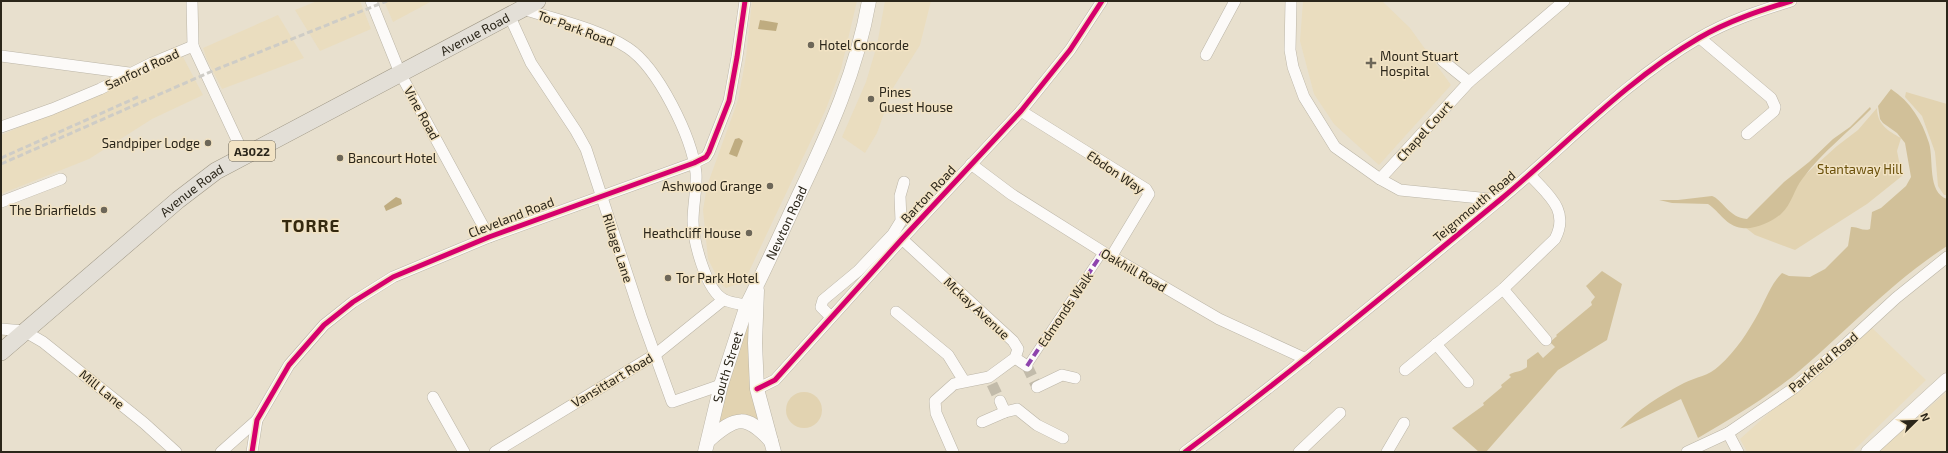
<svg xmlns="http://www.w3.org/2000/svg" width="1948" height="453" viewBox="0 0 1948 453" font-family="'Exo 2',sans-serif">
<style>
.built{fill:#eaddbf}
.green{fill:#e2d3b1}
.forest{fill:#d1c099}
.water{fill:#bfac80}
.lines{fill:none;stroke-linecap:round;stroke-linejoin:round}
.minor-tunnel{stroke:#c2bbaa;stroke-width:11;stroke-dasharray:11 5.5;stroke-linecap:butt}
.pedestrian-casing{stroke:#bbb5a7;stroke-width:9}
.minor-casing{stroke:#bbb5a7;stroke-width:12}
.tertiary-casing{stroke:#bbb5a7;stroke-width:15}
.primary-casing{stroke:#9f9785;stroke-width:18}
.pedestrian{stroke:#fcfaf8;stroke-width:8}
.minor{stroke:#fcfaf8;stroke-width:11}
.tertiary{stroke:#fcfaf8;stroke-width:14}
.primary{stroke:#e3dfd7;stroke-width:17}
.rail{stroke:#ceccc6;stroke-width:3;stroke-dasharray:6 3;stroke-linecap:butt}
.quiet{stroke:#8e44ad;stroke-width:4;stroke-dasharray:8 4;stroke-linecap:butt}
.cycleway-casing{stroke:#f2e3c4;stroke-width:8}
.cycleway{stroke:#d6006c;stroke-width:5}
.poi-dot{fill:#6d6759;stroke:#f2e3c4;stroke-width:1.5}
.labels{text-anchor:middle;dominant-baseline:central;stroke-width:3;stroke-linejoin:round;paint-order:stroke}
.shield{fill:#f2e3c4;stroke:#675f4d;stroke-width:1}
.shield-label{font-size:12px;font-weight:bold;fill:#2b261a}
.street-label{font-size:13px;fill:#2b261a;stroke:#f2e3c4}
.poi-label{font-size:13px;fill:#2b261a;stroke:#f2e3c4;text-anchor:start}
.park-label{font-size:13px;fill:#6a500a;stroke:#f2e3c4}
.district-label{font-size:17px;font-weight:bold;letter-spacing:1px;fill:#35290f;stroke:#f2e3c4}
</style>
<rect width="100%" height="100%" fill="#e8e0ce"/>
<g class="built">
<polygon points="317,1 360,1 371,29 320,51 295,10"/>
<polygon points="384,1 432,1 393,22"/>
<polygon points="752,1 857,1 841,69 826,109 744,282 726,288 720,283 708,259 703,210 707,186 738,100 746,57"/>
<polygon points="885,1 931,1 920,45 893,88 877,133 865,153 842,137 866,82 877,45"/>
<polygon points="1303,1 1382,1 1410,28 1451,85 1379,165 1334,124 1314,94 1300,41"/>
<polygon points="278,15 304,58 222,89 207,60 203,48"/>
<polygon points="183,57 203,95 152,119 89,159 1,194 1,135"/>
<polygon points="1868,324 1926,380 1852,452 1747,452 1740,439"/>
<polygon points="1947,392 1947,452 1878,452 1884,446"/>
</g>
<g class="green">
<polygon points="1906,92 1947,104 1947,195 1944,195 1938,186 1935,152 1922,116 1905,97"/>
<path d="M1877,108c0,16 11,23 24,30l-4,13 5,25 -35,28 -72,46 -40,-15 -9,-7 91,-82 21,-16z"/>
<polygon points="747,305 772,442 744,420 709,440"/>
<circle cx="804" cy="410" r="18"/>
</g>
<g class="forest">
<path d="M1891,89c20,13 31,32 38,54 5,17 -2,49 18,56v47c-57,37 -103,88 -155,131 -31,24 -60,41 -94,61l-17,-39 -61,30c19,-21 40,-33 64,-46 12,-6 25,-7 35,-17 17,-15 29,-34 40,-54 7,-13 12,-28 23,-39l7,3 21,1 15,-8 23,-23 3,-19c7,-1 12,5 19,2l2,-17 9,-4 25,-22 5,-9 -6,-34 -8,-10 -14,-10 -3,-4 -2,-13z"/>
<path d="M1870,107l1,2c-22,23 -49,43 -68,69 -9,11 -11,26 -22,36 -9,8 -27,16 -39,14 -16,-2 -22,-16 -34,-24l-36,-1 -13,-3h19l34,-4c10,3 17,22 35,23l37,-37 25,-20 24,-23 17,-12z"/>
<path d="M1602,271l20,13 -15,56 -49,30 -72,82h-7l-27,-24 32,-23 -1,-2 19,-16 -1,-2 10,-8 -2,-2c5,-4 11,-2 18,-8v-7l11,-8 5,6 12,-11 -5,-5 7,-6 -1,-1 36,-30 -1,-3 4,-5 -9,-11z"/>
</g>
<g class="water">
<polygon points="760,20 778,23 776,31 758,29"/>
<polygon points="739,138 743,141 737,157 729,154 735,139"/>
<polygon points="396,197 401,199 402,204 386,211 384,206"/>
</g>
<g class="lines">
<g class="minor-tunnel">
<polyline points="1027,366 1037,387"/>
<polyline points="992,384 1000,401"/>
</g>
<defs>
<polyline id="pedestrian" points="1027,366 1103,252"/>
<g id="minor">
<polyline points="192,1 193,46"/>
<polyline points="371,1 400,73 489,237"/>
<polyline points="1291,1 1290,50 1293,67 1304,97 1335,147 1380,179 1400,190 1500,200"/>
<path d="M523,9c34,11 74,19 105,39 30,20 64,89 68,125 1,16 -3,32 -3,48 0,19 13,71 32,79 8,4 20,4 29,7"/>
<polyline points="510,17 531,63 576,131 586,149 641,316 672,402 721,385"/>
<polyline points="1700,38 1771,98 1775,107 1774,111 1747,134"/>
<polyline points="1206,55 1235,1"/>
<polyline points="1,56 129,73"/>
<polyline points="1443,61 1469,82"/>
<polyline points="1,127 52,109 100,89 152,63 193,46 244,155"/>
<polyline points="971,164 1011,194 1111,257 1149,194 1146,189 1021,111"/>
<polyline points="1380,179 1469,82 1564,1"/>
<polyline points="1,202 61,179"/>
<polyline points="902,239 1013,341 1018,349 1015,358 989,377 954,384 935,401 936,413 953,452"/>
<polyline points="1116,259 1219,319 1306,359"/>
<polyline points="1503,289 1546,340"/>
<polyline points="896,312 948,355 964,381"/>
<polyline points="831,317 821,307 823,300 858,271 893,234 901,221 900,196 904,182"/>
<polyline points="1,329 24,331 43,342 144,423 176,452"/>
<polyline points="1436,344 1468,382"/>
<polyline points="1015,358 1027,366"/>
<path d="M1405,370l98,-81 52,-50c15,-29 -7,-44 -25,-64"/>
<polyline points="1037,387 1062,375 1075,378"/>
<polyline points="757,389 775,380 902,239 1021,111 1070,50 1102,1"/>
<polyline points="433,397 464,452"/>
<polyline points="1000,401 1005,412 1017,409 1037,425 1063,438"/>
<polyline points="982,422 1005,412"/>
<polyline points="1728,433 1738,452"/>
<polyline points="221,452 257,420"/>
<polyline points="252,452 257,420 289,365 324,325 353,302 393,277 489,237 694,163 706,157 709,152 729,101 737,57 745,1"/>
<polyline points="495,452 656,354 723,300"/>
<path d="M1185,452c108,-81 212,-167 316,-253 65,-54 124,-118 198,-161 29,-17 60,-27 92,-37"/>
<polyline points="1299,452 1340,413"/>
<polyline points="1387,452 1404,423"/>
<polyline points="1687,452 1728,433 1794,388 1846,344 1896,298 1947,257"/>
</g>
<g id="tertiary">
<polyline points="757,290 755,343 757,389 774,452"/>
<path d="M709,440c27,-24 37,-26 62,1"/>
<path id="s1" d="M705,452l16,-67 26,-80c18,-36 35,-73 52,-110 30,-63 58,-125 70,-194"/>
<polyline points="1868,452 1947,380"/>
</g>
<g id="primary">
<path id="s2" d="M1,352l177,-152 38,-29 321,-170"/>
</g>
</defs>
<use href="#pedestrian" class="pedestrian-casing"/>
<use href="#minor" class="minor-casing"/>
<use href="#tertiary" class="tertiary-casing"/>
<use href="#primary" class="primary-casing"/>
<use href="#pedestrian" class="pedestrian"/>
<use href="#minor" class="minor"/>
<use href="#tertiary" class="tertiary"/>
<use href="#primary" class="primary"/>
<g class="rail">
<polyline points="1,158 140,96"/>
<polyline points="1,164 217,69 387,1"/>
</g>
<g class="quiet">
<polyline points="1111,257 1116,259"/>
<polyline points="1027,366 1103,252"/>
</g>
<defs>
<g id="cycleway">
<polyline points="757,389 775,380 902,239 1021,111 1070,50 1102,1"/>
<polyline points="252,452 257,420 289,365 324,325 353,302 393,277 489,237 694,163 706,157 709,152 729,101 737,57 745,1"/>
<path d="M1185,452c108,-81 212,-167 316,-253 65,-54 124,-118 198,-161 29,-17 60,-27 92,-37"/>
</g>
</defs>
<use href="#cycleway" class="cycleway-casing"/>
<use href="#cycleway" class="cycleway"/>
</g>
<g class="poi-dot">
<circle cx="811" cy="45" r="4"/>
<path d="M1369 57h4v4h4v4h-4v4h-4v-4h-4v-4h4z"/>
<circle cx="871" cy="99" r="4"/>
<circle cx="208" cy="143" r="4"/>
<circle cx="340" cy="158" r="4"/>
<circle cx="770" cy="186" r="4"/>
<circle cx="104" cy="210" r="4"/>
<circle cx="749" cy="233" r="4"/>
<circle cx="668" cy="278" r="4"/>
</g>
<g class="labels">
<rect class="shield" x="229" y="141" width="46" height="20" rx="3"/>
<g class="shield-label">
<text x="252" y="151">A3022</text>
</g>
<g class="street-label">
<text transform="translate(576 28) rotate(20)">Tor Park Road</text>
<text stroke="none"><textPath href="#s2" startOffset="574">Avenue Road</textPath></text>
<text transform="translate(142 69) rotate(-25)">Sanford Road</text>
<text transform="translate(422 113) rotate(61)">Vine Road</text>
<text transform="translate(1424 131) rotate(-48)">Chapel Court</text>
<text transform="translate(1116 172) rotate(34)">Ebdon Way</text>
<text stroke="none"><textPath href="#s2" startOffset="250">Avenue Road</textPath></text>
<text transform="translate(928 194) rotate(-47)">Barton Road</text>
<text transform="translate(1474 206) rotate(-40)">Teignmouth Road</text>
<text transform="translate(511 217) rotate(-21)">Cleveland Road</text>
<text stroke="none"><textPath href="#s1" startOffset="244">Newton Road</textPath></text>
<text transform="translate(618 248) rotate(72)">Rillage Lane</text>
<text transform="translate(1134 270) rotate(30)">Oakhill Road</text>
<text transform="translate(977 308) rotate(43)">Mckay Avenue</text>
<text transform="translate(1065 309) rotate(-56)">Edmonds Walk</text>
<text transform="translate(1823 362) rotate(-40)">Parkfield Road</text>
<text stroke="none"><textPath href="#s1" startOffset="88">South Street</textPath></text>
<text transform="translate(612 380) rotate(-31)">Vansittart Road</text>
<text transform="translate(102 389) rotate(39)">Mill Lane</text>
</g>
<g class="poi-label">
<text x="819" y="45">Hotel Concorde</text>
<text x="1380" y="56">Mount Stuart<tspan x="1380" dy="15">Hospital</tspan></text>
<text x="879" y="92">Pines<tspan x="879" dy="15">Guest House</tspan></text>
<text x="200" y="143" text-anchor="end">Sandpiper Lodge</text>
<text x="348" y="158">Bancourt Hotel</text>
<text x="762" y="186" text-anchor="end">Ashwood Grange</text>
<text x="96" y="210" text-anchor="end">The Briarfields</text>
<text x="741" y="233" text-anchor="end">Heathcliff House</text>
<text x="676" y="278">Tor Park Hotel</text>
</g>
<g class="park-label">
<text x="1860" y="169">Stantaway Hill</text>
</g>
<g class="district-label">
<text x="311" y="225">TORRE</text>
</g>
</g>
<rect width="1948" height="453" fill="none" stroke="#2b261a" stroke-width="4"/>
<g transform="translate(1916 421) rotate(67)" stroke="#f2e3c4" stroke-width="3" paint-order="stroke">
<path d="M0-3L7 15L0 10L-7 15Z" fill="#2b261a"/>
<text y="-6" font-size="11" font-weight="bold" text-anchor="middle" fill="#2b261a">N</text>
</g>
</svg>
